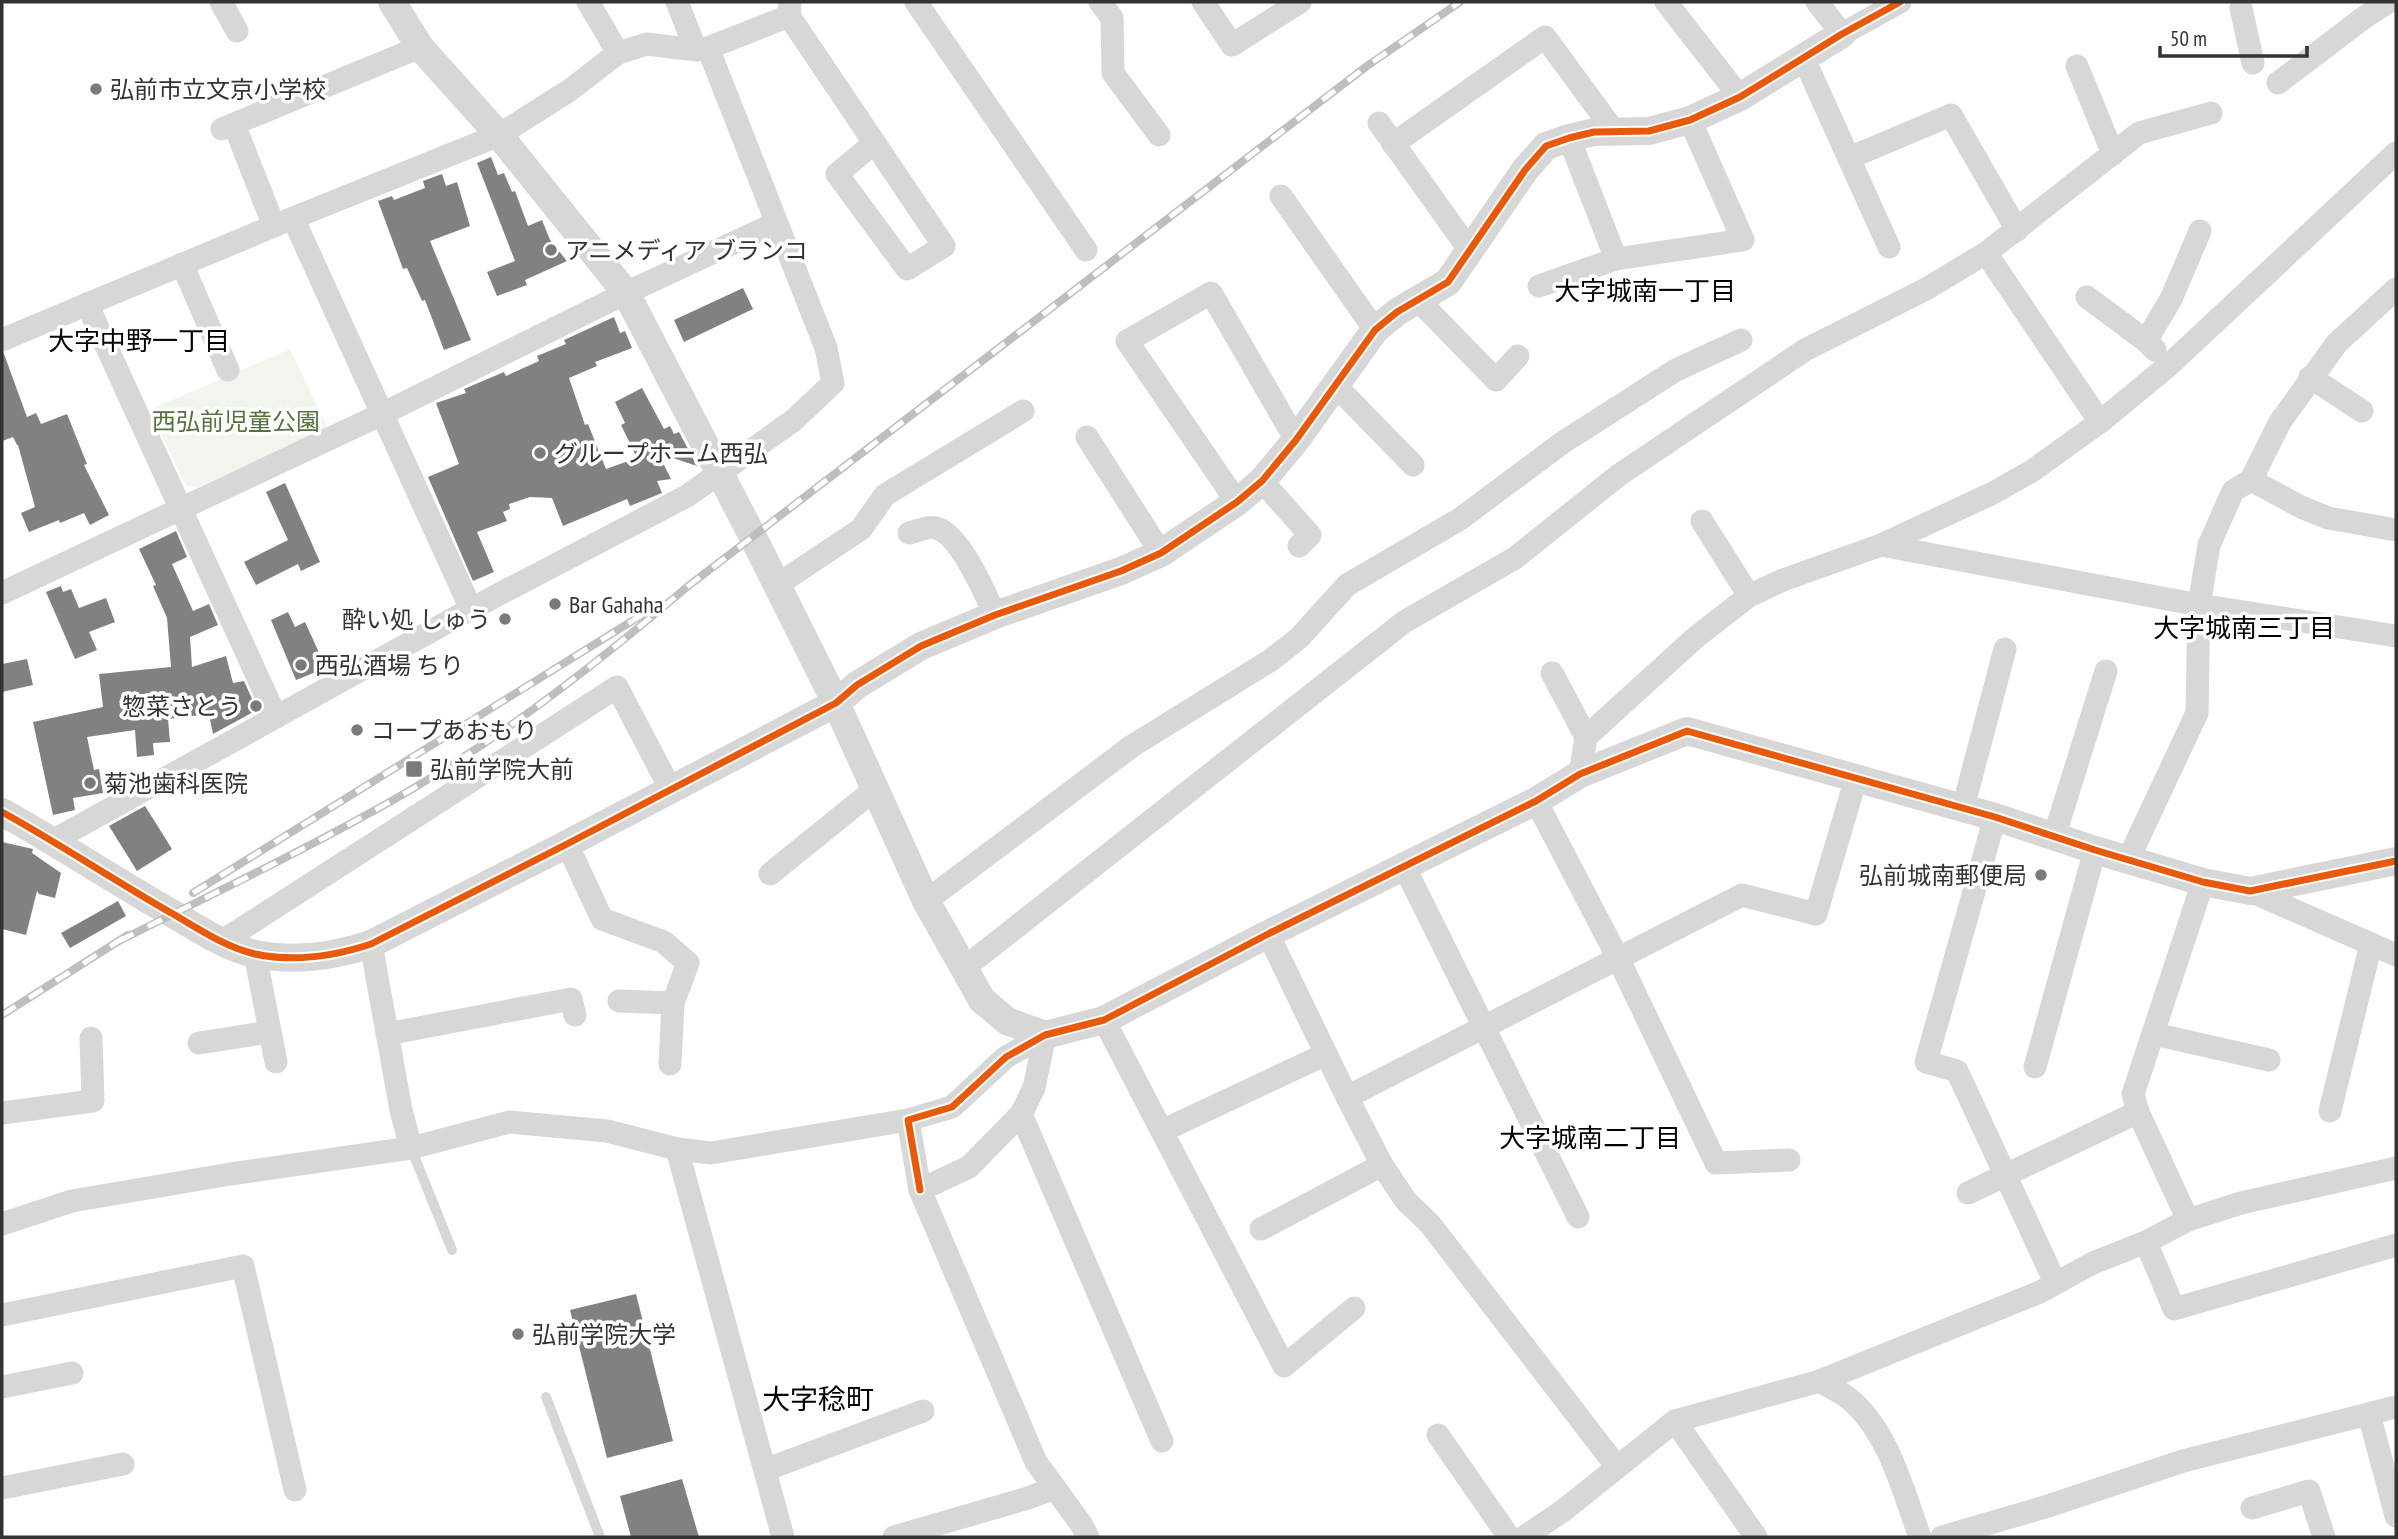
<svg xmlns="http://www.w3.org/2000/svg" width="2398" height="1539" viewBox="0 0 2398 1539" font-family="'PT Sans Narrow','Noto Sans JP',sans-serif">
<style>
.green{fill:#f1f5ed}
.building{fill:#818181}
.lines{fill:none;stroke-linecap:round;stroke-linejoin:round}
.service{stroke:#d7d7d7;stroke-width:10}
.minor{stroke:#d7d7d7;stroke-width:23}
.tertiary{stroke:#d7d7d7;stroke-width:28}
.rail-casing{stroke:#bebebe;stroke-width:8}
.rail{stroke:#fff;stroke-width:5;stroke-dasharray:16;stroke-linecap:butt}
.cycleway-casing{stroke:#fff;stroke-width:11}
.cycleway{stroke:#e8590c;stroke-width:7}
.poi-dot{fill:#7a7a7a;stroke:#fff;stroke-width:2.5}
.labels{text-anchor:middle;dominant-baseline:central;stroke-width:7;stroke-linejoin:round;paint-order:stroke}
.poi-label{font-size:24px;fill:#333;stroke:#fff;text-anchor:start}
.park-label{font-size:24px;fill:#56703f;stroke:#fff}
.neighbourhood-label{font-size:26px;fill:#000;stroke:#fff}
.quarter-label{font-size:28px;fill:#000;stroke:#fff}
</style>
<rect width="100%" height="100%" fill="#fff"/>
<polygon class="green" points="290,349 328,429 197,487 186,485 149,410"/>
<g class="building">
<polygon points="491,157 498,175 504,173 512,192 515,191 528,226 542,220 550,240 567,261 525,280 527,285 497,296 487,272 515,261 477,163"/>
<polygon points="442,174 446,186 457,182 470,226 430,241 471,340 444,350 425,300 422,301 407,268 403,269 378,201 392,196 394,200 425,188 423,181"/>
<polygon points="743,288 753,309 684,342 674,320"/>
<polygon points="614,317 620,333 625,331 632,348 595,362 597,366 569,378 585,425 588,424 606,469 637,458 621,425 625,423 615,402 642,388 664,429 670,426 674,434 679,432 697,466 658,453 671,479 657,481 662,493 630,506 627,499 563,526 552,498 530,497 509,504 510,509 503,512 507,521 477,532 494,572 473,581 428,477 459,464 436,403 466,393 464,389 504,372 506,376 539,361 537,356 566,344 564,340"/>
<polygon points="2,354 4,354 27,417 36,413 41,424 67,414 87,464 84,465 109,515 90,525 84,513 60,523 59,520 29,532 21,513 35,507 18,445 17,445 13,437 2,441"/>
<polygon points="285,483 320,562 301,571 298,564 256,585 244,562 288,540 266,492"/>
<polygon points="176,531 187,557 172,564 193,611 209,604 218,625 190,637 192,667 226,656 233,683 244,681 257,710 213,734 209,714 168,719 170,742 153,743 154,755 137,757 135,730 87,737 94,770 99,769 103,793 73,798 75,810 53,815 33,722 103,707 99,674 171,667 167,618 153,586 156,585 139,549"/>
<polygon points="61,586 63,592 71,589 79,608 106,598 115,622 89,632 97,650 75,659 46,592"/>
<polygon points="288,612 295,627 305,622 326,668 296,680 271,620"/>
<polygon points="27,659 33,685 2,692 2,664"/>
<polygon points="145,806 172,849 137,871 109,826"/>
<polygon points="2,842 33,849 32,853 61,873 55,898 39,894 37,891 26,935 2,929"/>
<polygon points="118,901 126,916 70,948 61,933"/>
<polygon points="636,1294 673,1441 607,1458 570,1310"/>
<polygon points="682,1479 699,1537 631,1537 620,1496"/>
</g>
<g class="lines">
<g class="service">
<polyline points="411,1148 452,1250"/>
<polyline points="546,1397 600,1537"/>
</g>
<g class="minor">
<polyline points="221,2 237,31"/>
<polyline points="588,2 618,53"/>
<polyline points="677,2 696,50"/>
<polyline points="916,2 1086,250"/>
<polyline points="1100,2 1112,18 1113,73 1159,135"/>
<polyline points="1203,2 1232,45 1300,2"/>
<polyline points="1666,2 1740,97"/>
<polyline points="1817,2 1842,34 1900,2"/>
<polyline points="2241,8 2253,63"/>
<polyline points="789,16 944,246 907,269 837,174 873,144"/>
<polyline points="1804,59 1889,247"/>
<polyline points="2077,66 2113,154"/>
<polyline points="2278,83 2362,19 2388,2"/>
<polyline points="1379,123 1470,251"/>
<polyline points="222,129 420,47"/>
<polyline points="239,137 274,226"/>
<polyline points="1569,138 1616,259"/>
<polyline points="1393,144 1545,37 1614,131"/>
<polyline points="1849,158 1951,115 2017,230"/>
<polyline points="1281,196 1375,330"/>
<polyline points="293,218 471,609"/>
<polyline points="1986,253 2100,422"/>
<polyline points="182,264 228,370"/>
<polyline points="1539,286 1616,259 1743,240 1690,120"/>
<polyline points="2087,297 2146,341 2155,350"/>
<polyline points="1418,300 1496,380 1518,356"/>
<polyline points="87,304 276,717"/>
<polyline points="2,340 293,218 499,135 570,90 618,53 647,44 696,50 708,48 789,16 790,2"/>
<polyline points="2146,341 2171,299 2200,231"/>
<polyline points="2310,377 2362,411"/>
<polyline points="1334,384 1413,465"/>
<polyline points="1087,437 1161,553"/>
<polyline points="2251,480 2301,507 2328,518 2396,530"/>
<polyline points="1262,481 1310,535 1299,546"/>
<polyline points="1237,502 1127,341 1211,293 1296,440"/>
<polyline points="1702,521 1749,596"/>
<path d="M909,533c8,-2 19,-7 27,-5 24,6 49,65 59,87"/>
<polyline points="1881,545 2199,605 2396,636"/>
<polyline points="777,585 861,529 885,495 1023,411"/>
<polyline points="2,593 382,414 626,293 776,223"/>
<polyline points="1552,673 1586,737"/>
<polyline points="1580,774 1586,737 1695,638 1749,596 1783,580 1881,545 1991,494 2032,471 2100,422 2168,366 2396,153"/>
<polyline points="1536,801 1619,960 1716,1163 1789,1160"/>
<polyline points="1963,808 2005,649"/>
<polyline points="1995,817 1926,1062 1957,1071 2055,1282"/>
<polyline points="2054,837 2106,671"/>
<polyline points="54,840 471,609 687,496 794,420 833,383 826,348 708,48"/>
<polyline points="567,844 602,919 664,942 688,963 673,1003 670,1064"/>
<polyline points="2128,860 2197,713 2199,605 2209,545 2233,491 2251,480 2280,422 2337,343 2396,289"/>
<polyline points="1405,868 1578,1217"/>
<polyline points="770,874 875,789"/>
<polyline points="2250,891 2396,955"/>
<polyline points="926,901 1132,746 1271,660 1299,638 1347,585 1460,519 1562,443 1676,370 1741,340"/>
<polyline points="1268,934 1347,1097 1742,895 1816,914 1856,778"/>
<polyline points="221,942 617,687 671,790"/>
<polyline points="371,944 401,1110 411,1148"/>
<polyline points="255,954 276,1062"/>
<polyline points="964,968 1404,622 1515,558 1619,475 1805,350 1926,289 1986,253 2139,133 2211,113"/>
<polyline points="619,1001 673,1003"/>
<polyline points="1104,1020 1284,1366 1354,1308"/>
<polyline points="387,1034 571,999 575,1015"/>
<polyline points="2154,1034 2269,1060"/>
<polyline points="1045,1035 1034,1088 1021,1114 969,1167 920,1190 1036,1462 1081,1524 1088,1537"/>
<polyline points="199,1043 270,1032"/>
<polyline points="2035,1067 2095,850"/>
<polyline points="1347,1097 1382,1165 1406,1201 1430,1224 1617,1467"/>
<polyline points="2330,1111 2371,944"/>
<polyline points="2,1113 93,1101 91,1038"/>
<polyline points="1021,1114 1162,1441"/>
<polyline points="1162,1131 1326,1054"/>
<polyline points="677,1149 783,1537"/>
<polyline points="920,1190 908,1120 952,1107 1006,1057 1045,1035"/>
<polyline points="1968,1193 2138,1112"/>
<polyline points="2188,1220 2138,1112 2133,1094 2203,882"/>
<polyline points="2,1224 72,1201 230,1174 411,1148 509,1122 607,1131 677,1149 711,1153 908,1120"/>
<polyline points="1261,1229 1382,1165"/>
<polyline points="2146,1242 2174,1309 2396,1245"/>
<polyline points="2,1315 243,1266 295,1490"/>
<path d="M1820,1381c11,7 24,12 33,21 37,34 50,89 67,135"/>
<polyline points="2,1387 72,1373"/>
<polyline points="2369,1414 2396,1516"/>
<polyline points="1675,1421 1756,1537"/>
<polyline points="1438,1435 1509,1537"/>
<polyline points="765,1470 923,1411"/>
<polyline points="2,1488 123,1464"/>
<polyline points="2252,1508 2309,1491 2324,1537"/>
<polyline points="894,1537 1028,1498 1055,1488"/>
<polyline points="1524,1537 1564,1510 1675,1421 1820,1381 2040,1292 2093,1263 2146,1242 2188,1220 2241,1203 2396,1168"/>
<polyline points="1942,1537 2045,1507 2183,1461 2396,1407"/>
</g>
<g class="tertiary">
<polyline points="392,2 420,47 499,135 626,293 753,537 836,703 926,901 982,1000 1007,1021 1045,1035 1104,1020 1268,934 1536,801 1580,774 1687,731 1995,817 2095,850 2203,882 2250,891 2396,861"/>
<path d="M2,812c58,32 113,69 171,102 26,15 52,33 82,40 38,8 80,2 116,-10l196,-100 269,-141 21,-18 64,-39 74,-31 126,-44 40,-18 76,-51 25,-21 34,-41 79,-110 22,-18 51,-30 77,-112 21,-24 23,-8 25,-6 55,-1 41,-11 50,-23 102,-63"/>
</g>
<defs>
<g id="rail">
<polyline points="193,893 645,613"/>
<path d="M119,941c83,-42 166,-81 247,-126 116,-62 221,-143 321,-228l680,-521 93,-64"/>
<polyline points="2,1015 128,935"/>
</g>
</defs>
<use href="#rail" class="rail-casing"/>
<use href="#rail" class="rail"/>
<defs>
<g id="cycleway">
<path d="M2,812c58,32 113,69 171,102 26,15 52,33 82,40 38,8 80,2 116,-10l196,-100 269,-141 21,-18 64,-39 74,-31 126,-44 40,-18 76,-51 25,-21 34,-41 79,-110 22,-18 51,-30 77,-112 21,-24 23,-8 25,-6 55,-1 41,-11 50,-23 102,-63 58,-32"/>
<polyline points="920,1190 908,1120 952,1107 1006,1057 1045,1035 1104,1020 1268,934 1536,801 1580,774 1687,731 1995,817 2095,850 2203,882 2250,891 2396,861"/>
</g>
</defs>
<use href="#cycleway" class="cycleway-casing"/>
<use href="#cycleway" class="cycleway"/>
</g>
<g class="poi-dot">
<circle cx="96" cy="89" r="7"/>
<circle cx="551" cy="250" r="7"/>
<circle cx="540" cy="453" r="7"/>
<circle cx="555" cy="604" r="7"/>
<circle cx="505" cy="619" r="7"/>
<circle cx="301" cy="665" r="7"/>
<circle cx="256" cy="706" r="7"/>
<circle cx="357" cy="730" r="7"/>
<rect x="405" y="760" width="18" height="18" rx="3.5"/>
<circle cx="90" cy="783" r="7"/>
<circle cx="2041" cy="875" r="7"/>
<circle cx="518" cy="1334" r="7"/>
</g>
<g class="labels">
<g class="poi-label">
<text x="110" y="89">弘前市立文京小学校</text>
<text x="565" y="250">アニメディア ブランコ</text>
<text x="554" y="453">グループホーム西弘</text>
<text x="569" y="604">Bar Gahaha</text>
<text x="491" y="619" text-anchor="end">酔い処 しゅう</text>
<text x="315" y="665">西弘酒場 ちり</text>
<text x="242" y="706" text-anchor="end">惣菜さとう</text>
<text x="371" y="730">コープあおもり</text>
<text x="430" y="769">弘前学院大前</text>
<text x="104" y="783">菊池歯科医院</text>
<text x="2027" y="875" text-anchor="end">弘前城南郵便局</text>
<text x="532" y="1334">弘前学院大学</text>
</g>
<g class="park-label">
<text x="236" y="421">西弘前児童公園</text>
</g>
<g class="neighbourhood-label">
<text x="1645" y="290">大字城南一丁目</text>
<text x="139" y="340">大字中野一丁目</text>
<text x="2244" y="627">大字城南三丁目</text>
<text x="1590" y="1137">大字城南二丁目</text>
</g>
<g class="quarter-label">
<text x="818" y="1398">大字稔町</text>
</g>
</g>
<rect width="2398" height="1539" fill="none" stroke="#333333" stroke-width="7"/>
<path d="M2160 46v10h147v-10" fill="none" stroke="#333333" stroke-width="3.5"/>
<text x="2170" y="46" font-size="21" fill="#333333" stroke="#ffffff" stroke-width="5" paint-order="stroke">50 m</text>
</svg>
